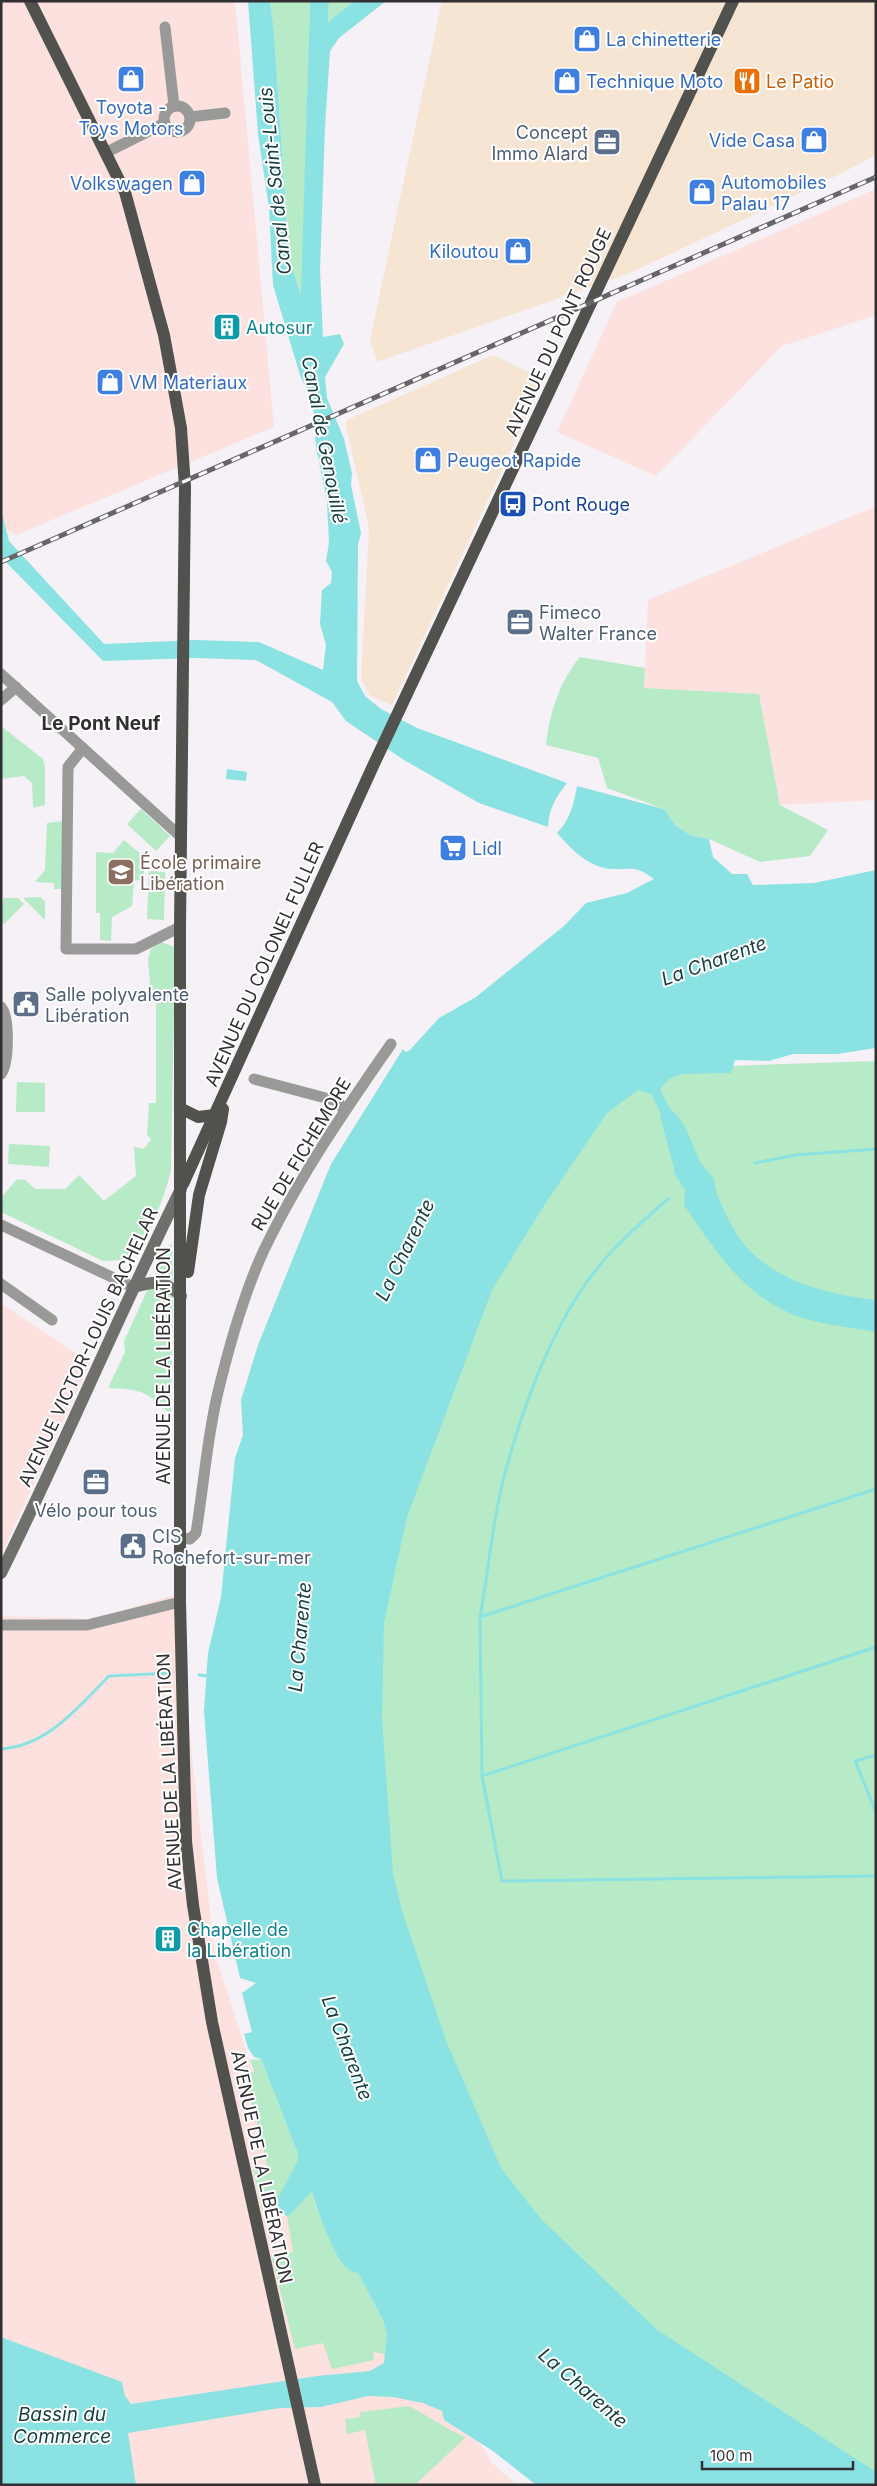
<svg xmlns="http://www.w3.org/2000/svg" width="877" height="2486" viewBox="0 0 877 2486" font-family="Inter,sans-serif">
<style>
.commercial{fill:#f7e5d4}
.industrial{fill:#fce1df}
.green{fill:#b7eac6}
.water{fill:#8be2e3}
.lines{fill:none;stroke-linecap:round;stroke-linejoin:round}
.stream{stroke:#8be2e3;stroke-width:3}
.canal{stroke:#8be2e3;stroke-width:10}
.street{stroke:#999a97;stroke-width:11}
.secondary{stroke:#6f706c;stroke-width:12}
.primary{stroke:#51524e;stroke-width:12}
.rail-casing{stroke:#676568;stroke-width:5}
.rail{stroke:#fff;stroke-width:3;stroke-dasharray:9;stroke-linecap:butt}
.labels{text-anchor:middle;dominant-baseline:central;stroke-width:4;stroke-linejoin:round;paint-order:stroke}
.shop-label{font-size:18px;fill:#366cbe;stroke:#fff;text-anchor:start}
.food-label{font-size:18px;fill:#c56008;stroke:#fff;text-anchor:start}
.service-label{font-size:18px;fill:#4e5e75;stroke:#fff;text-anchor:start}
.culture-label{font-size:18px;fill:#0d838f;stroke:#fff;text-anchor:start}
.street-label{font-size:18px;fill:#312f31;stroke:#fff}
.transit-label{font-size:18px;fill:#164399;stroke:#fff;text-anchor:start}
.education-label{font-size:18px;fill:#785e54;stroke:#fff;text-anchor:start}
.water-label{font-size:19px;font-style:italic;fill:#153e3f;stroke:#fff}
.neighbourhood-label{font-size:19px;font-weight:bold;fill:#312f31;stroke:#fff}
</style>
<rect width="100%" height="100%" fill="#f5f1f6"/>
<g class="commercial">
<polygon points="442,1 876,1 876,155 838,175 630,273 377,362 370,340"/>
<polygon points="493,355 544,380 392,705 370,696 361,679 369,528 345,421"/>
</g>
<g class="industrial">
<polygon points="1,1 235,1 274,427 16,535 1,527"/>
<polygon points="876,189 876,315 782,346 656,476 557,432 617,302"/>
<polygon points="876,506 876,800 780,805 759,694 644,688 648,600"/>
<polygon points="1,1303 90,1363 1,1555"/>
<polygon points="173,1595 215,1954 325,2297 442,2381 492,2463 517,2485 1,2485 1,1616 94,1619"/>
</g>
<g class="green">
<polygon points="270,1 310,1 302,296 289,259 274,31"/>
<polygon points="329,1 354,1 328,22"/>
<path d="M580,657l65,11 -1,20 115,6 21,111 48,25 -18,26 -50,6 -51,-23 -17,-3 -16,-10 -12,-17 -57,-21 -9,-30 -52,-13c3,-31 14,-64 34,-88z"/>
<polygon points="1,726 43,759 45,766 45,805 33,808 32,783 24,776 1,779"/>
<polygon points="141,809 170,836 156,851 127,824"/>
<polygon points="64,821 63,889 54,889 54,883 35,882 45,870 47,823"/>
<polygon points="124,840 144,857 144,881 134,880 132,906 112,917 111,941 100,940 100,913 96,913 96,852 113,853"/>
<polygon points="149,871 165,872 164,920 147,919"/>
<polygon points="40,897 45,901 45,920 23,898"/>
<polygon points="3,898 18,898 24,904 4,924 1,921"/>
<path d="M161,942l14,5 -4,223c-7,30 -22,68 -45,90l-23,1 -102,-49v-14l16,-19 8,1 10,9h30l14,-14 25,26 32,-25 -2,-29 10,2 7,-10 -4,-4 2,-32h7v-107h-5l-3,-37 3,-10z"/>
<polygon points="876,1061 876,2485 830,2485 505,2216 345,1804 456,1271 640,1069"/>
<polygon points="17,1082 45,1083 45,1112 16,1112"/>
<polygon points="9,1144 50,1146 49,1167 8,1164"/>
<path d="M172,1243l1,46 -2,124c-9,-3 -12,-10 -19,-15 -14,-10 -29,-9 -44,-10l17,-36 -1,-11 27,-59z"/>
<polygon points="261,2059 298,2154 298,2160 275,2207 262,2210 253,2169 267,2166 261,2136 242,2073 254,2072 250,2060"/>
<polygon points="312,2190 316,2206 342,2264 358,2273 382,2318 387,2334 385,2354 373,2352 374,2360 332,2369 323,2343 295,2349 271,2255 293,2252 287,2216"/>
<path d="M409,2406c20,10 36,23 57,31l-51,48h-39l-11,-55 -18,4 -2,-15 15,-2v-5z"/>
</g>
<g class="water">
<path d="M248,1h22l4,30 15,228 12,35 9,-293h19l-1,21 26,-21h32l-47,37 -9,13 -5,76 -5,143 3,67 17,-3 4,10 -19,33 2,21 17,41 8,34 -1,12 10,48 -3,12 -1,136 8,15 16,13 36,19 150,55c-11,14 -18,25 -19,44l-69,-24 -75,-43 -58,-39 -14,-19 -76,-42 -60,-2 -93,3 -102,-104v-47l8,31 95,103 92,-4 63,2 64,28 3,-25 -6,-21 2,-34 9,-7 1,-11 -6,-11 3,-18 -2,-42 -11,-54 -3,-44 -13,-28 -27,-90 -4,-77 -11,-74z"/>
<polygon points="227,769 247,772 246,781 226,779"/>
<path d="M577,786l87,23 12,17 16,10 17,3 4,18 19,17h15l6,11 61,-2 62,-13v178l-39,6h-44l-24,7 -34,-1 -4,13 -49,1 -13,5 -15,16 -16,-5 -31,23 -62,91 -53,86 -85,227 -23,106 -2,94 11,157 9,37 45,132 54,125 40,51 115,110 220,143v13h-340l-43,-34 -49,-31 -2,-9 -19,-8 -30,-6 -25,-1 -47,11 -41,1 -152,25 8,52h-135v-148l121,45 3,14 6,8 186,-28 53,-5 14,-8 3,-29 -5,-16 -24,-45c-6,-1 -13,-5 -16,-10 -11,-16 -25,-53 -30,-72l-21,23 -4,2 -12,-7v-5l23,-44v-6l-37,-95 -7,-2 -6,-9 -4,-14 8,-2 -10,-39 14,-10 -16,-5 -23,-100 -13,-167 4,-58 13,-56 14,-139 8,-23 -2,-35 17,-55 73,-181 72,-115 3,3 4,-2 29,-32 37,-21 88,-71 22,-23 41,-10 27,-14c-20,-15 -21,-9 -43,-10 -23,-2 -40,-20 -54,-36 13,-13 17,-30 20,-47z"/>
<path d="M664,1106c23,11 25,34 36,55 3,7 11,12 14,19 1,4 1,10 3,14 6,15 14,32 23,45 31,42 86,55 136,61v32c-26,-5 -55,-7 -79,-16 -54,-20 -82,-66 -113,-111l1,-15 -9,-14 -16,-61z"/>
</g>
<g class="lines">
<g class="stream">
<polyline points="755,1163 796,1155 876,1149"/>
<path d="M480,1617c8,-44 12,-89 22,-132 16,-64 43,-141 80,-196 23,-35 55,-63 86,-90"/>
<polyline points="876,1647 482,1776 502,1881 876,1876"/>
<polyline points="199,1675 210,1676"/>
<path d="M1,1749c47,-3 77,-42 108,-73l63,-3"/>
<polyline points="876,1755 855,1761 876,1812"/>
<polyline points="482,1776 480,1617 876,1489"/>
</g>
<polyline class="canal" points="650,1081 668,1116"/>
<g class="street">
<polyline points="165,27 174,106"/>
<circle cx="177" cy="119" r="13"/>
<polyline points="190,117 225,113"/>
<polyline points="105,153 165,123"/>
<polyline points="1,674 180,836"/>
<polyline points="1,700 16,687"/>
<polyline points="83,748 68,767 66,949 136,949 180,927"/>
<path d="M1,1007c9,10 8,57 0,67"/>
<polyline points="254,1079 337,1101 344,1110"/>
<polyline points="1,1225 133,1287"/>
<polyline points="1,1284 52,1320"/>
<path d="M181,1538l9,1 6,-6c8,-50 12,-104 25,-153 11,-44 24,-89 43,-130 35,-73 81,-140 127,-206"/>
<polyline points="1,1625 87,1625 180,1602"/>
</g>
<g class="secondary">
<path d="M133,1287c23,-6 30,-8 48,9"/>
<path d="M1,1573c63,-127 117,-257 180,-384"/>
</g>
<g class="primary">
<polyline points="30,1 125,192 164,335 181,428 185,487 180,927 180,1602 186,1841 193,1905 212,2022 315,2485"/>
<polyline points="180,1108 198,1117 215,1115"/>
<polyline points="183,1184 373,766 733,1"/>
<polyline points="188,1272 199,1195 221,1122 223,1109"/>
</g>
<defs>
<polyline id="rail" points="1,562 876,177"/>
</defs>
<use href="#rail" class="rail-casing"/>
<use href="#rail" class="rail"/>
</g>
<defs>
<symbol id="shop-square" viewBox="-11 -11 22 22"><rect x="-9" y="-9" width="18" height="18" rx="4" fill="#3f7fe0" stroke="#fff"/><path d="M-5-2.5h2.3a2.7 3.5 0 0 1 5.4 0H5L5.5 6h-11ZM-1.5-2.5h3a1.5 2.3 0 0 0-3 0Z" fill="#fff"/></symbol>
<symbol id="restaurant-square" viewBox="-11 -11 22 22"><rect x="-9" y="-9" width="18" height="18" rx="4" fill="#e8710a" stroke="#fff"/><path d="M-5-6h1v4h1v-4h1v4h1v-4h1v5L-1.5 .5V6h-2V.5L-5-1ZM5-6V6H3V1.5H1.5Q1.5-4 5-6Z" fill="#fff"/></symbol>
<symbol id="office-square" viewBox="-11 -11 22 22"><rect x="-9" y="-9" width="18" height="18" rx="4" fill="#5c6f8a" stroke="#fff"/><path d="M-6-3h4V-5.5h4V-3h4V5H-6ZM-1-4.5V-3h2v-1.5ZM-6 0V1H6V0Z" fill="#fff"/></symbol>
<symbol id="building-square" viewBox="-11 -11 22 22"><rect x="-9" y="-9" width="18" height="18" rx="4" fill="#0f9aa8" stroke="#fff"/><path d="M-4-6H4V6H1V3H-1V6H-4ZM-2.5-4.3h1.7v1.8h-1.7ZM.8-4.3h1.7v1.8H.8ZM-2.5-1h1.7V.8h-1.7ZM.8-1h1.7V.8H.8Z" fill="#fff"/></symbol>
<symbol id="bus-square" viewBox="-11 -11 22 22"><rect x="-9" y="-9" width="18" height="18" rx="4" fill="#1a4fb4" stroke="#fff"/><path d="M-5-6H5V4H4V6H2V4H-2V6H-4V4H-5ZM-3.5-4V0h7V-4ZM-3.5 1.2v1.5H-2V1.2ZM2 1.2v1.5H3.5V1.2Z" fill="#fff"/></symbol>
<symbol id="supermarket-square" viewBox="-11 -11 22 22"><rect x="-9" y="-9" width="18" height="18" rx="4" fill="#3f7fe0" stroke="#fff"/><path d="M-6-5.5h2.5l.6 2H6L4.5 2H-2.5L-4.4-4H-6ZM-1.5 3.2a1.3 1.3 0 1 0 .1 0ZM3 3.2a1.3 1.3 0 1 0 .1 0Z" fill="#fff"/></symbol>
<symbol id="school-square" viewBox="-11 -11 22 22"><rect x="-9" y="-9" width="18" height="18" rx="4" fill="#8d6e63" stroke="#fff"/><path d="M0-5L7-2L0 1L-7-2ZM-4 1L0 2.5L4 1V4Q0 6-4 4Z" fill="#fff"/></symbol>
<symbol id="civic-square" viewBox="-11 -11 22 22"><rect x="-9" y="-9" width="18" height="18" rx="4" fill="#5c6f8a" stroke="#fff"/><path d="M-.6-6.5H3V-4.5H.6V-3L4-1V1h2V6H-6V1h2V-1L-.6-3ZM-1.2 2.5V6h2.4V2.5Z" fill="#fff"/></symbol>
</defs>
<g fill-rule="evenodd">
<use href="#shop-square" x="571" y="23" width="32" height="32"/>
<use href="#shop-square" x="115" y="63" width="32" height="32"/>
<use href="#shop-square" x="551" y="65" width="32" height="32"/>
<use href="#restaurant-square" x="731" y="65" width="32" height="32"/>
<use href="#shop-square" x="798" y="124" width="32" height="32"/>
<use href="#office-square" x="591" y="126" width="32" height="32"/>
<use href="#shop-square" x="176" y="167" width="32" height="32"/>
<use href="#shop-square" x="686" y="176" width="32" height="32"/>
<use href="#shop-square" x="502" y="235" width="32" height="32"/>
<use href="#building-square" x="211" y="311" width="32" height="32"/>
<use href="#shop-square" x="94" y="366" width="32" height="32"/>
<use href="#shop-square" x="412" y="444" width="32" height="32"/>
<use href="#bus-square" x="497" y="488" width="32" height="32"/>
<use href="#office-square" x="504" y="606" width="32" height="32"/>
<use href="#supermarket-square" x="437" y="832" width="32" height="32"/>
<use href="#school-square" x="105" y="856" width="32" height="32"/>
<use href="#civic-square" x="10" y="988" width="32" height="32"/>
<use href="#office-square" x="80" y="1466" width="32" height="32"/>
<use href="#civic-square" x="117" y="1530" width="32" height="32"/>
<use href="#building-square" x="152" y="1923" width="32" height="32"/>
</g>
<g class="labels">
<g class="shop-label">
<text x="606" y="39">La chinetterie</text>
<text x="586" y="81">Technique Moto</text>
<text x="131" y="107" text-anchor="middle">Toyota -<tspan x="131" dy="21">Toys Motors</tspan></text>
<text x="795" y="140" text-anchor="end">Vide Casa</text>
<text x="721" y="182">Automobiles<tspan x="721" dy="21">Palau 17</tspan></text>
<text x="173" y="183" text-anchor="end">Volkswagen</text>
<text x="499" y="251" text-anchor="end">Kiloutou</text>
<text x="129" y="382">VM Materiaux</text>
<text x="447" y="460">Peugeot Rapide</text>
<text x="472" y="848">Lidl</text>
</g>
<g class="food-label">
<text x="766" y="81">Le Patio</text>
</g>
<g class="service-label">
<text x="588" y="132" text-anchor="end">Concept<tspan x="588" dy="21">Immo Alard</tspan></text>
<text x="539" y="612">Fimeco<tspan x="539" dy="21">Walter France</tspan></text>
<text x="45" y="994">Salle polyvalente<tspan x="45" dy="21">Libération</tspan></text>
<text x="96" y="1510" text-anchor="middle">Vélo pour tous</text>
<text x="152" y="1536">CIS<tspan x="152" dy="21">Rochefort-sur-mer</tspan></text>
</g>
<g class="culture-label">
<text x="246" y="327">Autosur</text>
<text x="187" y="1929">Chapelle de<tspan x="187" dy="21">la Libération</tspan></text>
</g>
<g class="street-label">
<text transform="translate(558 332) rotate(-65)">AVENUE DU PONT ROUGE</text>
<text transform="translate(264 964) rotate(-66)">AVENUE DU COLONEL FULLER</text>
<text transform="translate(301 1154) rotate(-59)">RUE DE FICHEMORE</text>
<text transform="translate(88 1347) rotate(-65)">AVENUE VICTOR-LOUIS BACHELAR</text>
<text transform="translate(163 1366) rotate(-90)">AVENUE DE LA LIBÉRATION</text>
<text transform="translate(169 1772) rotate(-93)">AVENUE DE LA LIBÉRATION</text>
<text transform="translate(262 2167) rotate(78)">AVENUE DE LA LIBÉRATION</text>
</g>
<g class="transit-label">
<text x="532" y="504">Pont Rouge</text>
</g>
<g class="education-label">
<text x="140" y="862">École primaire<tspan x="140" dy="21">Libération</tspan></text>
</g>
<g class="water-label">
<text transform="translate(275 181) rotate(-96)">Canal de Saint-Louis</text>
<text transform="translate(324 440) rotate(79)">Canal de Genouillé</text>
<text transform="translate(714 961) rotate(-20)">La Charente</text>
<text transform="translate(405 1250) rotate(-64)">La Charente</text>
<text transform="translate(300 1637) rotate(-85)">La Charente</text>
<text transform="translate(347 2048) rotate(69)">La Charente</text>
<text transform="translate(583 2388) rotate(41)">La Charente</text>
<text x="62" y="2414">Bassin du<tspan x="62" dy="22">Commerce</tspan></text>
</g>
<g class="neighbourhood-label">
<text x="101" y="723">Le Pont Neuf</text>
</g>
</g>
<rect width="877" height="2486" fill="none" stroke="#312f31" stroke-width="5"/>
<path d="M702 2461v8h151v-8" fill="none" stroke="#312f31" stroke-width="2.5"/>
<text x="710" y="2461" font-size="15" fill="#312f31" stroke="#ffffff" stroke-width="4" paint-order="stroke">100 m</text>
</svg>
